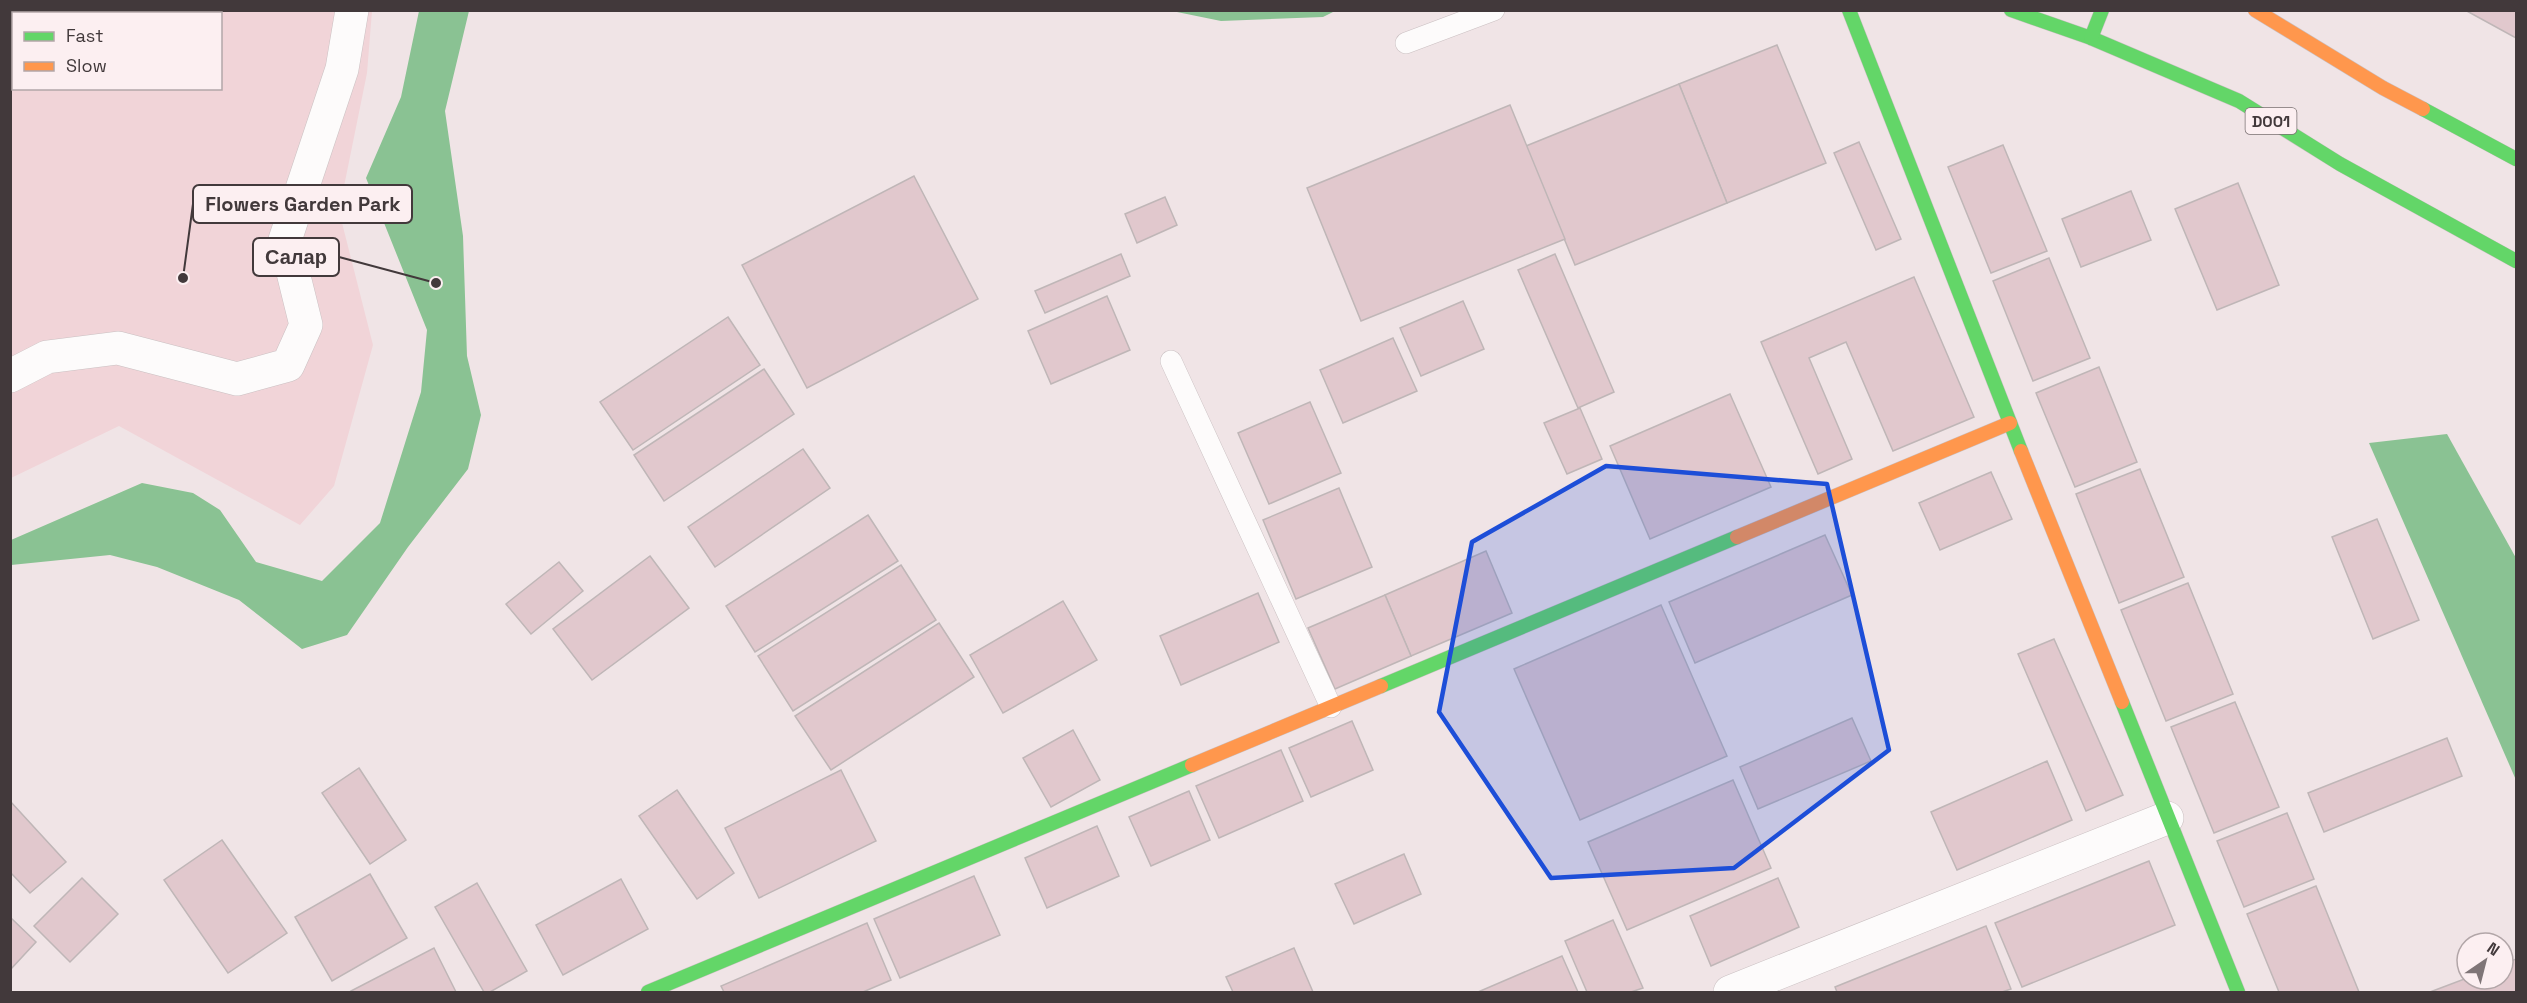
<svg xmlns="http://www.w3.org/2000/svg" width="2527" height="1003" viewBox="0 0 2527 1003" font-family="'Space Grotesk',sans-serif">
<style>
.green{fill:#f1d4d8;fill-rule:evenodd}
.water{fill:#8ac293}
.building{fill:#e1c8cd;stroke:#bfb6b7;stroke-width:1.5}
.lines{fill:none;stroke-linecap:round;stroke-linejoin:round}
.lane-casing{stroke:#cac0c2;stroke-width:22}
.street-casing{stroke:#cac0c2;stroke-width:34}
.fast-casing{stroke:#cac0c2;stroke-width:15}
.slow-casing{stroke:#cac0c2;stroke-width:15}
.lane{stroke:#fdfbfb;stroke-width:21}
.street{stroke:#fdfbfb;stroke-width:33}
.fast{stroke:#63d668;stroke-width:14}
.slow{stroke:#ff974d;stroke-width:14}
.marked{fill:#1d4ed8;fill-opacity:0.2;stroke:#1d4ed8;stroke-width:4.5;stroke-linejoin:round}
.labels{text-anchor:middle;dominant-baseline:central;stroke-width:5;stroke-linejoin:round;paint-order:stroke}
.shield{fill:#fceff1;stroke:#7a7072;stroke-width:1.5}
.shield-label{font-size:16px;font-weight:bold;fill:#42393b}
.leader{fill:none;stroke:#42393b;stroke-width:2}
.callout-dot{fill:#42393b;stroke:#fceff1;stroke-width:2}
.callout{fill:#fceff1;stroke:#42393b;stroke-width:2}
.callout-label{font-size:20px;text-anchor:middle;font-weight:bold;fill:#42393b}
</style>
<rect width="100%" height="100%" fill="#f0e4e6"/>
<path class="green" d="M11,11h361l-5,62 -28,138 34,134 -39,141 -34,39 -181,-99 -108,52zM14,14h206v74h-206z"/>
<g class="water">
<polygon points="419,11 469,11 445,111 463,236 467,356 481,415 468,469 408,547 347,635 302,649 239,600 157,567 110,555 11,565 11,540 142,483 193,493 220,510 256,562 322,581 380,523 421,392 427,330 366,178 401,97"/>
<polygon points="1172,11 1335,11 1323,17 1221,21"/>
<polygon points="2447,434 2516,558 2516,780 2369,443"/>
</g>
<g class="building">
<polygon points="2465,10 2513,10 2516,12 2516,38"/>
<polygon points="1777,45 1826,163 1727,203 1679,84"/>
<polygon points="1679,84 1727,203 1575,265 1526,146"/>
<polygon points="1510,105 1565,239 1361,321 1307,188"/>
<polygon points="1859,142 1901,239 1876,250 1834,153"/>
<polygon points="2003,145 2047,251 1991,273 1948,167"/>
<polygon points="914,176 978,299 807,388 742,265"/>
<polygon points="2238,183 2279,285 2217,310 2175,209"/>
<polygon points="2131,191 2151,240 2081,267 2062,219"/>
<polygon points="1165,197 1177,225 1137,243 1125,214"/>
<polygon points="1121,254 1130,276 1045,313 1035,291"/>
<polygon points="1555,254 1614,392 1578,408 1518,270"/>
<polygon points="2049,258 2090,358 2033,381 1993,281"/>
<polygon points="1914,277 1974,417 1893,451 1846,342 1809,358 1852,459 1818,474 1761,342"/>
<polygon points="1107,296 1130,350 1051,384 1028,331"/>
<polygon points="1463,301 1484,349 1421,376 1400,328"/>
<polygon points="728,317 760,365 633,450 600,402"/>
<polygon points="1393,338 1417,391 1343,423 1320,370"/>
<polygon points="2099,367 2137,462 2075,487 2036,393"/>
<polygon points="764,369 794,414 664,501 634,455"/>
<polygon points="1730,394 1771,487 1650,539 1610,446"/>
<polygon points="1310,402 1341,473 1269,504 1238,433"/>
<polygon points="1580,408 1602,459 1567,474 1544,423"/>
<polygon points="803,449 830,488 715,567 688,527"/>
<polygon points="2140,469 2184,577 2119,603 2076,494"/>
<polygon points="1991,472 2012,519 1940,550 1919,503"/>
<polygon points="1339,488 1372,567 1296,599 1263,520"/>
<polygon points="868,515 898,561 755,652 726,606"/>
<polygon points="2377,519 2419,620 2373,639 2332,537"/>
<polygon points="1825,535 1852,595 1695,663 1669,602"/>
<polygon points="1486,551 1512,613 1411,656 1385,595"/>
<polygon points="650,556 689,608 592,680 553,629"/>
<polygon points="559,562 583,591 531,634 506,604"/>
<polygon points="901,565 936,620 793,711 758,656"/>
<polygon points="2188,583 2233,694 2166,721 2121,610"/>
<polygon points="1258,593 1279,642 1181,685 1160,636"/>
<polygon points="1385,595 1411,656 1335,689 1308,628"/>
<polygon points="1063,601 1097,660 1003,713 970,655"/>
<polygon points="1661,605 1727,756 1580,820 1514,669"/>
<polygon points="939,623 974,677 831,770 795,716"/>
<polygon points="2054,639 2123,795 2086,811 2018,654"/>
<polygon points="2235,702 2279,807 2214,833 2171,727"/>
<polygon points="1852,718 1871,761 1758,809 1740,767"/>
<polygon points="1352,721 1373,770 1311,797 1289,748"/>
<polygon points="1073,730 1100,780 1051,807 1023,758"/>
<polygon points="2447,738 2462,776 2324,832 2308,793"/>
<polygon points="1281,750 1303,801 1219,838 1196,786"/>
<polygon points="2047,761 2072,820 1957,870 1931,812"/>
<polygon points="359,768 406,840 370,864 322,793"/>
<polygon points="841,770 876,841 759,898 725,828"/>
<polygon points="1733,780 1771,868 1627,930 1588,842"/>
<polygon points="677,790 734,873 697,899 639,816"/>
<polygon points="1189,791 1210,840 1151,866 1129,817"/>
<polygon points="10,801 66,862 30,893 10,872"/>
<polygon points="2287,813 2314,879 2244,907 2217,841"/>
<polygon points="1097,826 1119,876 1047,908 1025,858"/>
<polygon points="222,840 287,933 228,973 164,880"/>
<polygon points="1404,854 1421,894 1354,924 1335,884"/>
<polygon points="2149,861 2175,925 2022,987 1995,923"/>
<polygon points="370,874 407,938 332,981 295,917"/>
<polygon points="974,876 1000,935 900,978 874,919"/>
<polygon points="82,878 118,914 70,962 34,926"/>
<polygon points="1778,878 1799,927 1711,966 1690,916"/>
<polygon points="621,879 648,929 563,975 536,925"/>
<polygon points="477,883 527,971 490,992 484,992 435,907"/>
<polygon points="2316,886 2359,992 2279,992 2247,914"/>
<polygon points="11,918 36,942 10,970 10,918"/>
<polygon points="1613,920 1643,988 1631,992 1587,992 1565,941"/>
<polygon points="867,923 891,980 863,992 724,992 721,986"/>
<polygon points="1986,926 2011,989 2002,992 1837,992 1835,987"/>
<polygon points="434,948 456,992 352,992 351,991"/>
<polygon points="1294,948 1313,992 1233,992 1226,977"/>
<polygon points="1562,956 1578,992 1478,992"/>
<polygon points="2516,959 2516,992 2430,992 2467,978 2503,979 2503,964"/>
</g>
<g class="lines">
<defs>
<g id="lane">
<polyline points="1406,43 1494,10"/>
<polyline points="1171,361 1331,707"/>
</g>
<g id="street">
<polyline points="10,376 47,357 118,348 237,379 288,365 306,325 285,240 342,69 352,10"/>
<polyline points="1730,992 2167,818"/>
</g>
<g id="fast">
<polyline points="1849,10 2021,451"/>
<polyline points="2011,10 2091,38 2239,101 2340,164 2516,261"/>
<polyline points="2091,38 2102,10"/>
<polyline points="2423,109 2516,159"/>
<polyline points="1381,686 1737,537"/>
<polyline points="2122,702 2238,992"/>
<polyline points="648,992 1192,765"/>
</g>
<g id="slow">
<polyline points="2255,10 2383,88 2423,109"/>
<polyline points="2021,451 2122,702"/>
<polyline points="1737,537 2010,423"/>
<polyline points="1192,765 1381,686"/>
</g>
</defs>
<use href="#lane" class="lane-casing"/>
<use href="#street" class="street-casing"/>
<use href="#fast" class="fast-casing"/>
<use href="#slow" class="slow-casing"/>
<use href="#lane" class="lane"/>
<use href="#street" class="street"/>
<use href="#fast" class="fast"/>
<use href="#slow" class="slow"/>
</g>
<path class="marked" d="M1606,466l221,18 62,266 -155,118 -183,10 -112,-166 33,-170z"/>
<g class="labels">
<rect class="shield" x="2245.5" y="108" width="51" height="26" rx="4.5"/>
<g class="shield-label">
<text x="2271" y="121">D001</text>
</g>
</g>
<path class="leader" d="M183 278L193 204M436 283L339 257"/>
<g class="callout-dot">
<circle cx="183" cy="278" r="6"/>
<circle cx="436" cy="283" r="6"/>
</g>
<g class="callout">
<rect x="193" y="185" width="219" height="38" rx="6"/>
<rect x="253" y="238" width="86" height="38" rx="6"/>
</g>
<g class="callout-label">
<text x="303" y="211">Flowers Garden Park</text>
<text x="296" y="264">Салар</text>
</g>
<rect width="2527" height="1003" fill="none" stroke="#42393b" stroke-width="24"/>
<rect x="12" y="12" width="210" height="78" fill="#fceff1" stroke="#b2a6a8" stroke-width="1.5"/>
<rect x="24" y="32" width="30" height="9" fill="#63d668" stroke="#b2a6a8" stroke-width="1.5"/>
<text x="66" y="42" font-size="18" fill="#42393b">Fast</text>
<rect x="24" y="62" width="30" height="9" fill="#ff974d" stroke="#b2a6a8" stroke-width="1.5"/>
<text x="66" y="72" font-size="18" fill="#42393b">Slow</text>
<g transform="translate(2485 961) rotate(35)"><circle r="28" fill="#fceff1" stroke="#b2a6a8" stroke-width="1.5"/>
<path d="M0-4.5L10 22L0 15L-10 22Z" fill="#7f7577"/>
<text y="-9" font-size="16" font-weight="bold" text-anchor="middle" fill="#42393b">N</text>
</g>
</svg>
